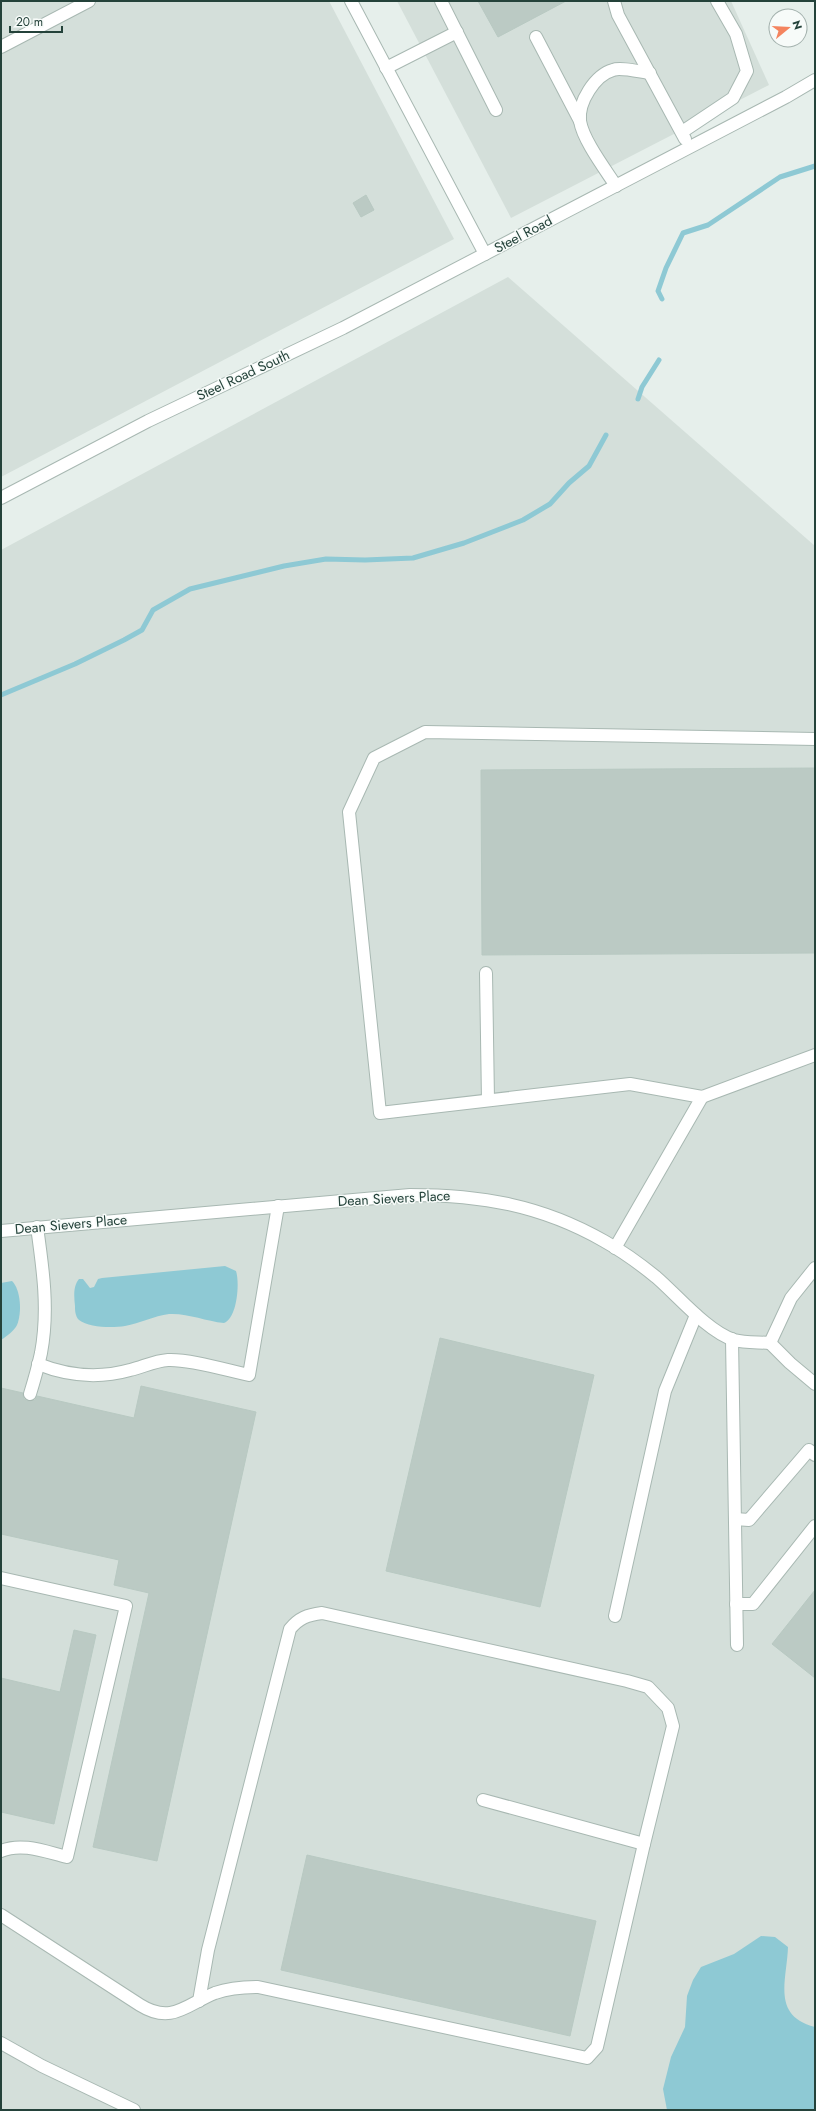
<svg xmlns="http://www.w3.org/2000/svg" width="816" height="2111" viewBox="0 0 816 2111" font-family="Jost,sans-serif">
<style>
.built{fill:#d4dfda}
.water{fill:#8ec9d4}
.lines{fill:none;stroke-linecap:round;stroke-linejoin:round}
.stream{stroke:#8ec9d4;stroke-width:5}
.building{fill:#bbcac4;stroke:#b8c9c2}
.minor-casing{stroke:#a8b8b2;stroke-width:14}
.minor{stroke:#fff;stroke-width:12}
.labels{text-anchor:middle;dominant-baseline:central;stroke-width:3;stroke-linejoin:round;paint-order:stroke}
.street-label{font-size:14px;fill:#24423a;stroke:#f7fbf9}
</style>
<rect width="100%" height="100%" fill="#e6efeb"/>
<g class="built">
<polygon points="1,1 329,1 454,239 1,477"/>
<polygon points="397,1 731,1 769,85 511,218"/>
<polygon points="508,277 815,546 815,2110 1,2110 1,550"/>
</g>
<g class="water">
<path d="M225,1266l11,5c4,12 1,48 -12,52 -19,-2 -36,-10 -55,-9 -15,2 -29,9 -44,12 -12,2 -36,2 -46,-6 -4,-4 -4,-10 -4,-14 -1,-9 -2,-20 4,-27h4l7,9 4,-1 4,-8 4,-1z"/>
<path d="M12,1281c9,9 10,32 5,44 -3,6 -10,11 -16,15v-57z"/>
<path d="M761,1936l14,1 13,10c-1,33 -17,69 27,80v83h-148l-4,-21 8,-32 14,-30 2,-31 6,-16 8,-13 33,-13z"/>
</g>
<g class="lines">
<g class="stream">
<polyline points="662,299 658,291 666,268 683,233 708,225 780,177 815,166"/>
<polyline points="638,399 642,387 659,360"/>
<polyline points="1,695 75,664 124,640 142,630 153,610 190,589 284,566 326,559 365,560 413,558 464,543 523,520 550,504 569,483 589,466 606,435"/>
</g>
</g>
<g class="building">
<polygon points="478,1 566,1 498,37"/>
<polygon points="366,195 374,210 361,217 353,203"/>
<polygon points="815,768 815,953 482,955 481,770"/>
<polygon points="440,1338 594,1375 540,1607 386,1571"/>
<polygon points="141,1386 256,1412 157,1861 93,1847 149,1593 114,1585 119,1560 1,1534 1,1388 23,1393 24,1399 28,1401 35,1400 37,1396 134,1418"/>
<polygon points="815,1590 815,1678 772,1644"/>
<polygon points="74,1630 96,1635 54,1824 1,1812 1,1678 60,1692"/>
<polygon points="307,1855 596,1921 570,2036 281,1970"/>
</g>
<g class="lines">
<defs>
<g id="minor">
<polyline points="351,1 485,254"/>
<polyline points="441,1 496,110"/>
<polyline points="614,1 618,15 685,139"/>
<polyline points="536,37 580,121"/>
<polyline points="1,47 89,1"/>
<polyline points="386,68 457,32"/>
<polyline points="682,132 733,98 747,71 736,34 717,1"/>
<path d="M616,186c-11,-17 -33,-46 -36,-65 -2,-19 15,-46 33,-51 7,-3 28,2 37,3"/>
<polyline points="1,498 148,421 343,328 786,97 815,80"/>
<polyline points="815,739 425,732 374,758 349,812 380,1113 630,1084 702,1097 815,1055"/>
<polyline points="486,973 488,1100"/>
<path d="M1,1231l409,-36c71,0 131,10 194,46 18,10 36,23 52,36 21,18 52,55 78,63 11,3 24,2 36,3"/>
<polyline points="615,1248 702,1097"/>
<polyline points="732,1339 737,1645"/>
<polyline points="770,1343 791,1298 815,1268"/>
<polyline points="770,1343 790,1363 815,1384"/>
<path d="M38,1364c30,12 60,15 92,6 13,-3 24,-9 38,-10 22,-1 58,10 81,15l29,-169"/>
<path d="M30,1394c4,-13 8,-27 11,-41 8,-42 2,-84 -4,-126"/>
<polyline points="735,1519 749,1520 809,1450 815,1455"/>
<path d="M1,1578l125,28 -59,251c-21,-5 -45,-15 -66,-6"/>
<polyline points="736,1604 753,1604 815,1526"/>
<polyline points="615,1616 665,1391 696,1315"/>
<path d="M1,1915l139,90c32,20 47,-1 75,-12 14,-5 28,-6 43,-6l329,71 10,-11 47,-203 -161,-44"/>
<path d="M199,2001l9,-51 82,-321c9,-11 17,-14 32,-16l305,68 21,6 20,21 5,18 -29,118"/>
<polyline points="1,2043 42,2066 134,2110"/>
</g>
</defs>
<use href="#minor" class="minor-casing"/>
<use href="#minor" class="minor"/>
</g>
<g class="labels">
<g class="street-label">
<text transform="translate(523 234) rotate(-28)">Steel Road</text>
<text transform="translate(243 375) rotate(-25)">Steel Road South</text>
<text transform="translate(394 1198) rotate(-3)">Dean Sievers Place</text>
<text transform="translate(71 1224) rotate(-5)">Dean Sievers Place</text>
</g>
</g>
<rect width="816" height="2111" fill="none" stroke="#24423a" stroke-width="4"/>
<g transform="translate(788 28) rotate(72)"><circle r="19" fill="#f7fbf9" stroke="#a3b1ad"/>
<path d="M0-3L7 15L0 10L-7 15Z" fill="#f4845f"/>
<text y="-6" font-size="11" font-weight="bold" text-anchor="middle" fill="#24423a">N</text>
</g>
<path d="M10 26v6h52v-6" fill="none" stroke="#24423a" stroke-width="2"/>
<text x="16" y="26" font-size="12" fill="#24423a" stroke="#f7fbf9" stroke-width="3" paint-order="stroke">20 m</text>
</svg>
